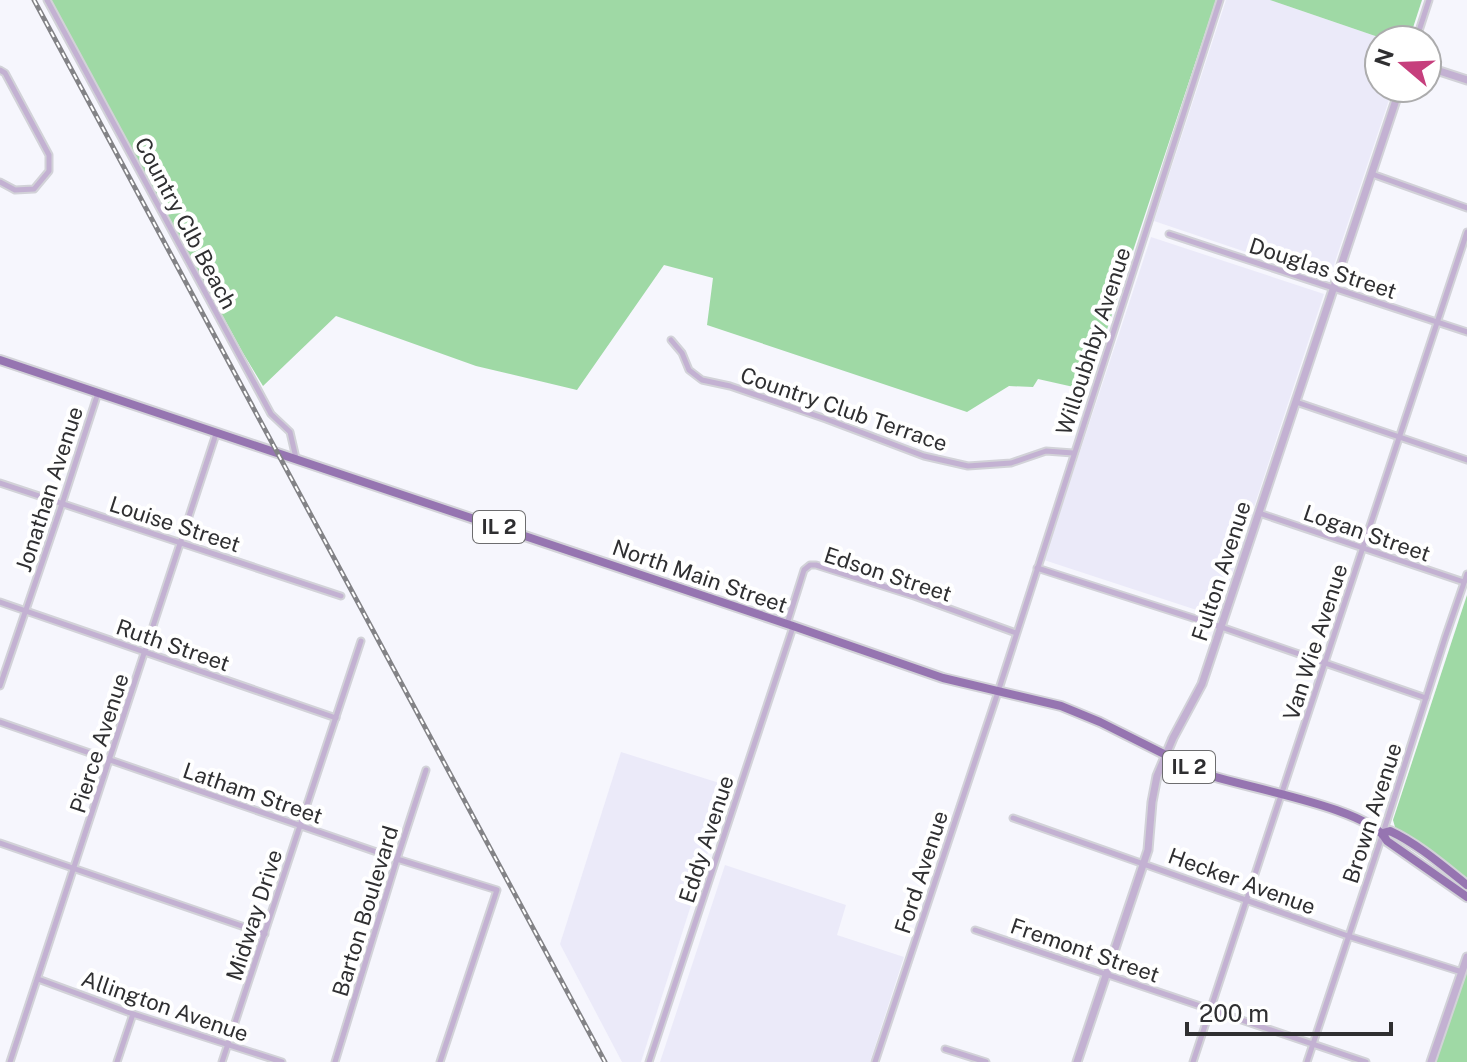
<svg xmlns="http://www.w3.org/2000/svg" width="1467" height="1062" viewBox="0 0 1467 1062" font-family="'Public Sans',sans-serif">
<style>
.built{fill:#ebeaf9}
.green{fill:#9fd9a5}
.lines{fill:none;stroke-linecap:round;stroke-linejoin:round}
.minor-casing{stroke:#d2d2d8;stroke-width:9}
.tertiary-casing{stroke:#d2d2d8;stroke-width:11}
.primary-casing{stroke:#d2d2d8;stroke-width:12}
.minor{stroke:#c3b1d2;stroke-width:5}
.tertiary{stroke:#c3b1d2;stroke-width:7}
.primary{stroke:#9675b1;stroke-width:8}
.rail-casing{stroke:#838387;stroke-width:5}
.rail{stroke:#fff;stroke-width:2;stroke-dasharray:6;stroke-linecap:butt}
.labels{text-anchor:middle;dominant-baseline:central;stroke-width:8;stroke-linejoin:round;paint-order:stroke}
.shield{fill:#fff;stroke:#6d6d6f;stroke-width:2}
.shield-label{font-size:20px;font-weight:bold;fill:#2f2f31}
.street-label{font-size:22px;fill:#2f2f31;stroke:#fff}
</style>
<rect width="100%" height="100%" fill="#f6f6fd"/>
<g class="built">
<polygon points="1226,0 1270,0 1387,40 1379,40 1379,88 1393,88 1329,280 1154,221"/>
<polygon points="1151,237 1324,294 1218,617 1044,560"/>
<polygon points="621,752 729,786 641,1062 622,1062 560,944"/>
<polygon points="725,865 846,905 837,935 904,957 870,1062 660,1062"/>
</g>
<g class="green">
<polygon points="50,0 1216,0 1087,390 1038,379 1033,387 1009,386 967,412 707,325 713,278 664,265 577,390 476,366 336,316 263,386 243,353"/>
<polygon points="1270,0 1422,0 1409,40 1387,40"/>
<polygon points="1467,595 1467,882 1395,827 1393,820"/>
<polygon points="1467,968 1467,1062 1435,1062"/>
</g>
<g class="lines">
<defs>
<g id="minor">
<polyline points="47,0 271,414 290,432 296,458"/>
<polyline points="1416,40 1429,0"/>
<polyline points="0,70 5,73 49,155 49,171 34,189 15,190 0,182"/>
<polyline points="1372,174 1467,208"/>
<polyline points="1169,234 1467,332"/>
<polyline points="671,340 682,353 689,370 702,380 730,386 826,419 924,456 968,466 1011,463 1046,451 1073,453"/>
<polyline points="1296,402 1467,460"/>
<polyline points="0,483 341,596"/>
<polyline points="1259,513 1464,582"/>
<polyline points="1037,568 1221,627 1426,698"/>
<polyline points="0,602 336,718"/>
<polyline points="787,624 804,570 810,565 816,565 914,596 1016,633"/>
<polyline points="0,686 62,504 98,393"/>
<polyline points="0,722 397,859 497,890 440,1062"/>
<polyline points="1013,818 1348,936 1462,972"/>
<polyline points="0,843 265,934"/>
<polyline points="975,930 1366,1062"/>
<polyline points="38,979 133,1014 282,1062"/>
<polyline points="945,1049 986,1062"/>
<polyline points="10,1062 216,434"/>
<polyline points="117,1062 133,1014"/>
<polyline points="222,1062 361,641"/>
<polyline points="335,1062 397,859 426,770"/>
<polyline points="649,1062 793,627"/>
<polyline points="875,1062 998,692 1220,0"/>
<polyline points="1193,1062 1467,232"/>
<polyline points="1307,1062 1383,833 1445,638 1467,574"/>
</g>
<g id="tertiary">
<polyline points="1427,67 1467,80"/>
<polyline points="1077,1062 1148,850 1152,802 1157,776 1173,738 1202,684 1400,88"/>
<polyline points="1431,1062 1467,957"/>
</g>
<g id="primary">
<path d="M0,360l793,266 150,52 118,28 39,16 100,50c38,15 171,35 187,69l80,56"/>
<path d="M1383,833l7,-2c28,13 53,35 77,54"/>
</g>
</defs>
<use href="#minor" class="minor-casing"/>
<use href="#tertiary" class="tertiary-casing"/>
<use href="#primary" class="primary-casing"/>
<use href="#minor" class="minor"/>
<use href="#tertiary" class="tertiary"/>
<use href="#primary" class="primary"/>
<defs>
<polyline id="rail" points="34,0 605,1062"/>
</defs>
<use href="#rail" class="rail-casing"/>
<use href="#rail" class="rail"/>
</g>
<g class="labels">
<g class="shield">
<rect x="473" y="511" width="52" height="32" rx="6"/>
<rect x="1163" y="751" width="52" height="32" rx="6"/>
</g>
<g class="shield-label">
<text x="499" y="527">IL 2</text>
<text x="1189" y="767">IL 2</text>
</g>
<g class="street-label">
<text transform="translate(186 223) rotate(62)">Country Clb Beach</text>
<text transform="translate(1323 268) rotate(18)">Douglas Street</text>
<text transform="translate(1093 341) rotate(-72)">Willoubhby Avenue</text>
<text transform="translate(844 409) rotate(19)">Country Club Terrace</text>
<text transform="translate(49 489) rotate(-72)">Jonathan Avenue</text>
<text transform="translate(175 524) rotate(18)">Louise Street</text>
<text transform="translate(1367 533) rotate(19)">Logan Street</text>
<text transform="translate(1221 571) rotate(-72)">Fulton Avenue</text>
<text transform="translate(888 574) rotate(18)">Edson Street</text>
<text transform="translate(700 576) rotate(19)">North Main Street</text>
<text transform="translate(1315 642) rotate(-72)">Van Wie Avenue</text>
<text transform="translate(173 645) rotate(19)">Ruth Street</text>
<text transform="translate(99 743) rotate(-72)">Pierce Avenue</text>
<text transform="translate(253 793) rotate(19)">Latham Street</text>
<text transform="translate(1372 813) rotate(-72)">Brown Avenue</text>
<text transform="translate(706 839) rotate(-72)">Eddy Avenue</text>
<text transform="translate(921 872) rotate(-72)">Ford Avenue</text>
<text transform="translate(1242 881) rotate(20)">Hecker Avenue</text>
<text transform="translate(365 911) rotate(-73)">Barton Boulevard</text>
<text transform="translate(254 915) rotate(-72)">Midway Drive</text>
<text transform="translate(1085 950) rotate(19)">Fremont Street</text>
<text transform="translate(165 1006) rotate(19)">Allington Avenue</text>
</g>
</g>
<g transform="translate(1403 64) rotate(289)"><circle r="38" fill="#ffffff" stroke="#acacad" stroke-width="2"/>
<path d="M0-6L14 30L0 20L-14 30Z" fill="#c63f7d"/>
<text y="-12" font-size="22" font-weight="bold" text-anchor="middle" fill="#2f2f31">N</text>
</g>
<path d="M1187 1022v12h204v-12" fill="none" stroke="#2f2f31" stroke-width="4"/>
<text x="1199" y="1022" font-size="24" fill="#2f2f31" stroke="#ffffff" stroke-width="6" paint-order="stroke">200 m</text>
</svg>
